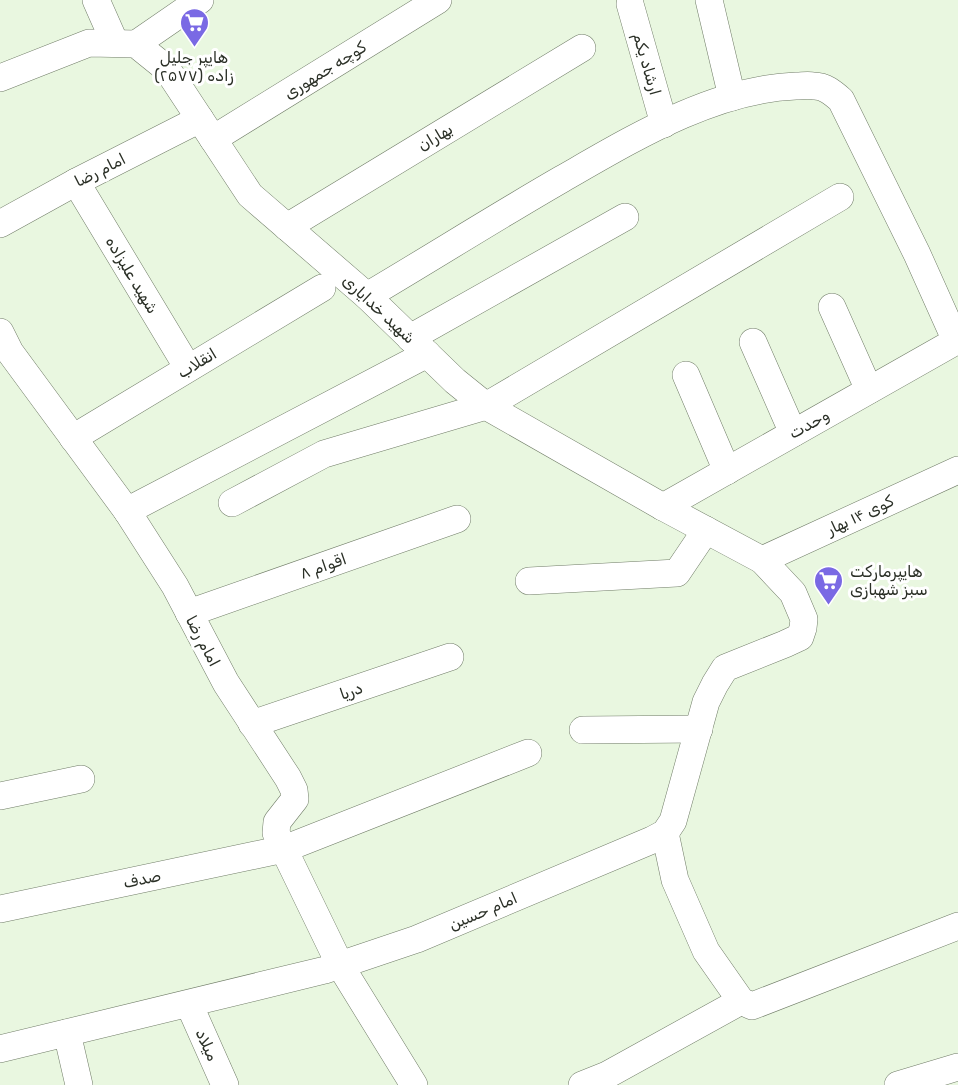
<svg xmlns="http://www.w3.org/2000/svg" width="958" height="1085" viewBox="0 0 958 1085" font-family="Rubik,Cairo,sans-serif">
<style>
.lines{fill:none;stroke-linecap:round;stroke-linejoin:round}
.minor-casing{stroke:#717d68;stroke-width:28}
.minor{stroke:#fff;stroke-width:27}
.labels{text-anchor:middle;dominant-baseline:central;stroke-width:6;stroke-linejoin:round;paint-order:stroke}
.poi-label{font-size:16px;fill:#2b3027;stroke:#fff}
.street-label{font-size:16px;fill:#2b3027;stroke:#fff}
</style>
<rect width="100%" height="100%" fill="#e9f7e0"/>
<g class="lines">
<defs>
<g id="minor">
<polyline points="96,0 115,43"/>
<polyline points="709,0 732,97"/>
<polyline points="630,4 664,124"/>
<polyline points="136,44 200,0"/>
<polyline points="0,78 89,43 136,44 167,69 250,195 367,296 455,381 486,406 663,507 762,560 793,593 804,619 803,628 800,637 785,644 725,668 715,684 706,702 673,821 665,833 652,840 417,939 325,970 0,1049"/>
<polyline points="213,139 438,0"/>
<polyline points="76,182 188,368"/>
<polyline points="0,224 76,182 200,119"/>
<polyline points="287,227 582,48"/>
<path d="M367,296c66,-39 129,-79 195,-117 70,-40 151,-90 234,-93 6,0 12,-1 18,0 11,0 19,7 27,14l76,154 39,87 -293,166"/>
<polyline points="832,307 869,390"/>
<polyline points="0,332 10,352 127,511 175,586 226,683 288,778 294,790 295,799 277,822 276,833 340,965 414,1085"/>
<polyline points="410,338 625,217"/>
<polyline points="753,342 793,433"/>
<polyline points="686,375 727,471"/>
<polyline points="73,438 322,288"/>
<polyline points="232,503 324,454 486,406 840,197"/>
<polyline points="127,511 427,354"/>
<polyline points="762,560 958,470"/>
<polyline points="529,581 677,573 706,530"/>
<polyline points="189,613 457,519"/>
<polyline points="252,724 450,657"/>
<polyline points="583,730 699,729"/>
<polyline points="0,796 81,779"/>
<polyline points="665,833 675,880 706,951 741,1001 752,1006 958,926"/>
<polyline points="0,909 284,849 528,753"/>
<polyline points="189,1004 225,1085"/>
<polyline points="67,1033 79,1085"/>
<polyline points="582,1085 607,1075 741,1001"/>
<polyline points="898,1085 958,1067"/>
</g>
</defs>
<use href="#minor" class="minor-casing"/>
<use href="#minor" class="minor"/>
</g>
<defs>
<symbol id="supermarket-pin" viewBox="-11 -11 22 30"><path d="M0 17L-7.5 6A9.5 9.5 0 1 1 7.5 6Z" fill="#7a69e4" stroke="#fff"/><path d="M-6-5.5h2.5l.6 2H6L4.5 2H-2.5L-4.4-4H-6ZM-1.5 3.2a1.3 1.3 0 1 0 .1 0ZM3 3.2a1.3 1.3 0 1 0 .1 0Z" fill="#fff"/></symbol>
</defs>
<g fill-rule="evenodd">
<use href="#supermarket-pin" x="178" y="6" width="33" height="45"/>
<use href="#supermarket-pin" x="812" y="564" width="33" height="45"/>
</g>
<g class="labels">
<g class="poi-label">
<text x="194" y="57">هایپر جلیل<tspan x="194" dy="18">زاده (۲۵۷۷)</tspan></text>
<text x="850" y="571" text-anchor="start">هایپرمارکت<tspan x="850" dy="18">سبز شهبازی</tspan></text>
</g>
<g class="street-label">
<text transform="translate(647 64) rotate(74)">ارشاد یکم</text>
<text transform="translate(325 70) rotate(-32)">کوچه جمهوری</text>
<text transform="translate(435 137) rotate(-31)">بهاران</text>
<text transform="translate(100 170) rotate(-27)">امام رضا</text>
<text transform="translate(132 275) rotate(59)">شهید علیزاده</text>
<text transform="translate(379 309) rotate(43)">شهید خدایاری</text>
<text transform="translate(197 363) rotate(-31)">انقلاب</text>
<text transform="translate(809 424) rotate(-29)">وحدت</text>
<text transform="translate(860 515) rotate(-25)">کوی ۱۴ بهار</text>
<text transform="translate(323 566) rotate(-19)">اقوام ۸</text>
<text transform="translate(203 641) rotate(62)">امام رضا</text>
<text transform="translate(351 691) rotate(-19)">دریا</text>
<text transform="translate(142 879) rotate(-12)">صدف</text>
<text transform="translate(483 911) rotate(-23)">امام حسین</text>
<text transform="translate(207 1045) rotate(66)">میلاد</text>
</g>
</g>
</svg>
